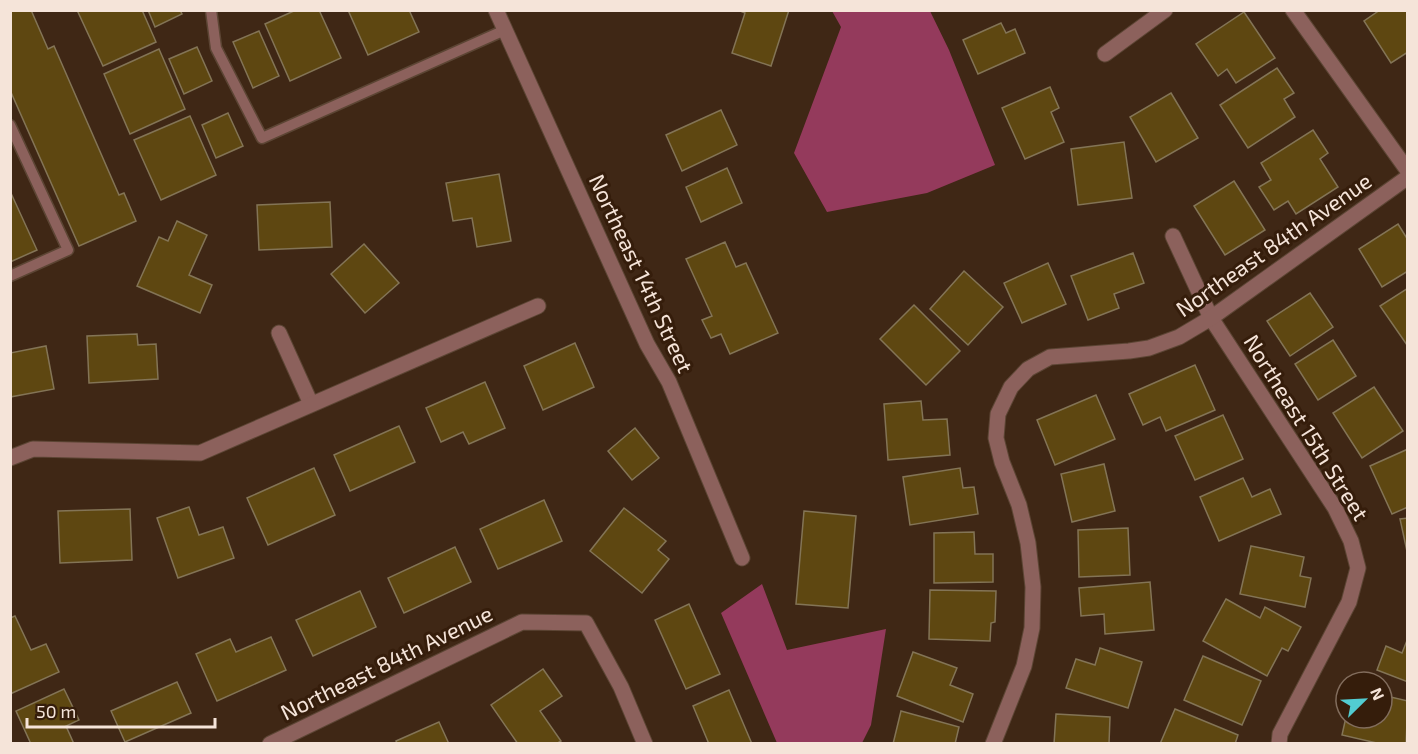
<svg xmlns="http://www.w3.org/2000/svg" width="1418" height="754" viewBox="0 0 1418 754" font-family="'Exo 2',sans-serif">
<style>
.forest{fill:#943a5c}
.building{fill:#5e4711;stroke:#837456;stroke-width:1.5}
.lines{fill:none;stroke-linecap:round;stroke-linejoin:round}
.service-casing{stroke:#5c4534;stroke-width:13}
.minor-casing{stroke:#5c4534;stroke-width:17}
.service{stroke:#8c615c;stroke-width:10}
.minor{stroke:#8c615c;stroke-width:15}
.labels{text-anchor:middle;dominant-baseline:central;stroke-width:6;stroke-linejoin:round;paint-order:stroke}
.street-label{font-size:22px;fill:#f5e4d9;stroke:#351d0b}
</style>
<rect width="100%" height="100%" fill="#3f2715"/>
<g class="forest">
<polygon points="832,11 930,11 949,50 995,165 927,193 827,212 794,153 841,27"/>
<polygon points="762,584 787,650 886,629 871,725 862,743 777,743 721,613"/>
</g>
<g class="building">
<polygon points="10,10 31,10 48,49 54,46 119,195 124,193 136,221 79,246 10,90"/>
<polygon points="77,10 142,10 156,42 103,66"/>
<polygon points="148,10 180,10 182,14 155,27"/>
<polygon points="296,10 319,10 341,58 290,81 265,24"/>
<polygon points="348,10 409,10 419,32 368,55"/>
<polygon points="738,10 789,10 771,66 732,53 745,13"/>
<polygon points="1380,10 1408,10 1408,52 1391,63 1364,21"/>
<polygon points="1244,12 1275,58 1236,83 1227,69 1218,76 1196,44"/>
<polygon points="1001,23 1006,33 1015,29 1025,53 978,74 963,40"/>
<polygon points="259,31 279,76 253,88 233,42"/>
<polygon points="197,47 212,81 184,94 169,59"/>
<polygon points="159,49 185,109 130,134 104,74"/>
<polygon points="1277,68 1294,93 1284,99 1295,117 1248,148 1220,105"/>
<polygon points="1050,87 1059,108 1051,112 1064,142 1025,159 1002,108"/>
<polygon points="1171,93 1198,138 1156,162 1130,117"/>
<polygon points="721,110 737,145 682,171 666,135"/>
<polygon points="228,113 243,146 216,158 202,125"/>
<polygon points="190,116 216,175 161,200 134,140"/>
<polygon points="1313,130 1328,153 1320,159 1338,187 1296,214 1288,201 1274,210 1259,187 1271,180 1261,163"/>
<polygon points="1124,142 1132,198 1078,205 1071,149"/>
<polygon points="727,168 742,203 701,222 686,187"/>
<polygon points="499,174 511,241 477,247 472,218 453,221 446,183"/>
<polygon points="1234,181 1265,230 1225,255 1194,206"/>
<polygon points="10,191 37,250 10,262"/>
<polygon points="330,202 332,247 259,250 257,205"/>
<polygon points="177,221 207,235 189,275 212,285 200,313 137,286 159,237 168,241"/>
<polygon points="1398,224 1408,240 1408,271 1382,287 1359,249"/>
<polygon points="725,242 736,267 746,263 778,333 730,354 721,334 711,338 702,320 712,316 686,259"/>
<polygon points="364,244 399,283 365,313 331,274"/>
<polygon points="1133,253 1144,283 1114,294 1119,308 1088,320 1071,276"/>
<polygon points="1048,263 1066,304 1022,323 1004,283"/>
<polygon points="964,271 1003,307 968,345 930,309"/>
<polygon points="1408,288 1408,345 1407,345 1380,306"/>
<polygon points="1310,293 1333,327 1290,356 1267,321"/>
<polygon points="914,305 960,351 926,385 880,339"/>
<polygon points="137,334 138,345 156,344 158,379 89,383 87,336"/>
<polygon points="1333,340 1356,376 1318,400 1295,364"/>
<polygon points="575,343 594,387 543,410 524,366"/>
<polygon points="46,346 54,389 10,397 10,353"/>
<polygon points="1195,365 1215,410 1166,431 1160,417 1143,425 1129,394"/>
<polygon points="485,382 505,428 469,444 463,432 441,442 426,408"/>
<polygon points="1374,387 1403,431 1362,458 1333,413"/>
<polygon points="1096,395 1115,439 1055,465 1037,420"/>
<polygon points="921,401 923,420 947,419 950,455 888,460 884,404"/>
<polygon points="1223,415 1243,459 1195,480 1175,436"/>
<polygon points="399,426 415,462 350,491 334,455"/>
<polygon points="635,428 659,458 632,480 608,451"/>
<polygon points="1408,449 1408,507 1392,514 1370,466"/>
<polygon points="1104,464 1115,511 1072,522 1061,474"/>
<polygon points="314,468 335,515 268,545 247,498"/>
<polygon points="960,468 963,488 974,487 978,514 910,525 903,477"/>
<polygon points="1243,478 1252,497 1270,489 1281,514 1219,541 1200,497"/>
<polygon points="544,500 562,541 498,569 480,529"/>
<polygon points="189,507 199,535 223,527 234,558 178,578 157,518"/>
<polygon points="624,508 666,541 658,550 669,559 642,593 590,551"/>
<polygon points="130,509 132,560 60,563 58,511"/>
<polygon points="804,511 856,516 848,608 796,604"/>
<polygon points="1408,518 1408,556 1400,519"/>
<polygon points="1128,528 1130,575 1079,577 1078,530"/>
<polygon points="974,532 975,554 993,554 993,582 934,583 934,533"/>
<polygon points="1251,546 1304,557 1300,576 1311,578 1305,607 1240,594"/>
<polygon points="455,547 471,582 404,613 388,578"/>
<polygon points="1150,582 1154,630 1105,634 1104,614 1081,616 1079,588"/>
<polygon points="930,590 996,591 995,622 991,623 990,641 929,639"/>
<polygon points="360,591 376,627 313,656 296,620"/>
<polygon points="1226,599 1260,618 1265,607 1301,627 1288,651 1282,648 1267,676 1203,641"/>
<polygon points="689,604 720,674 686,689 655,620"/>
<polygon points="15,616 31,650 46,644 59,672 10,694 10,618"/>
<polygon points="271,637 286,670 217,701 196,654 230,639 236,652"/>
<polygon points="1408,638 1408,682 1377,670 1386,646 1402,653"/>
<polygon points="1100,648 1142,662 1128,708 1066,688 1076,659 1095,665"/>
<polygon points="913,652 957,668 950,685 973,694 963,722 897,696"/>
<polygon points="1203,656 1261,681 1242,725 1184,700"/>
<polygon points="543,669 562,696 540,711 561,741 556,744 518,744 491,705"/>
<polygon points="177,682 191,713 125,742 111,711"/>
<polygon points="64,689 79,720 66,726 74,744 31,744 16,711"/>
<polygon points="729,690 752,744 709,744 693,706"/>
<polygon points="1382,695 1408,701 1406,744 1381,744 1342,735 1346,717 1382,718"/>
<polygon points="1175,709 1238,735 1235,744 1160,744"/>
<polygon points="901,711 959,727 955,744 893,744"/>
<polygon points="1056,714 1110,717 1109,744 1054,744"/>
<polygon points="439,722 449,744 397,744 396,741"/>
</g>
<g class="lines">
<defs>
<g id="service">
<polyline points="211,10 216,48 262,138 505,30"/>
<polyline points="10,125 68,250 10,276"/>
</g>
<g id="minor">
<polyline points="496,10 647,344 669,382 742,558"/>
<polyline points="1293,10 1408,171"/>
<polyline points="1105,54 1165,10"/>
<polyline points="1173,236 1211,318 1335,508 1351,541 1358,568 1349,602 1280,734 1279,744"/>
<polyline points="279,333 311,404"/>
<polyline points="10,458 33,449 200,453 538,306"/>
<polyline points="270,744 522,622 586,623 621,687 645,744"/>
<polyline points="993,744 1024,666 1032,628 1033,587 1028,543 1019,505 1002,462 996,438 998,414 1011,387 1028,369 1050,357 1129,351 1149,348 1179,337 1211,318 1408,177"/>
</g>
</defs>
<use href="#service" class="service-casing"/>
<use href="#minor" class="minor-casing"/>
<use href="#service" class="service"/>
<use href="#minor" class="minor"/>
</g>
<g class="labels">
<g class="street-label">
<text transform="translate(1273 244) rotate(-35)">Northeast 84th Avenue</text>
<text transform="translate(642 273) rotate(65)">Northeast 14th Street</text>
<text transform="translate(1307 427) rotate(58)">Northeast 15th Street</text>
<text transform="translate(386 662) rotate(-26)">Northeast 84th Avenue</text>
</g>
</g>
<rect width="1418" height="754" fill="none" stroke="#f5e4d9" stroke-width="24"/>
<g transform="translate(1364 700) rotate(66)"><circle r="28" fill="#351d0b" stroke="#826d5d" stroke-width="1.5"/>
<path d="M0-4.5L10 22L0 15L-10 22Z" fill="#52ccd1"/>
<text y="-9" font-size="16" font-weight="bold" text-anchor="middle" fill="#f5e4d9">N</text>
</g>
<path d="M27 718v9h188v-9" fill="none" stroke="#f5e4d9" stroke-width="3"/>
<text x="36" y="718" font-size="18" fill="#f5e4d9" stroke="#351d0b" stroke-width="4.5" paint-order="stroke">50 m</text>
</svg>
